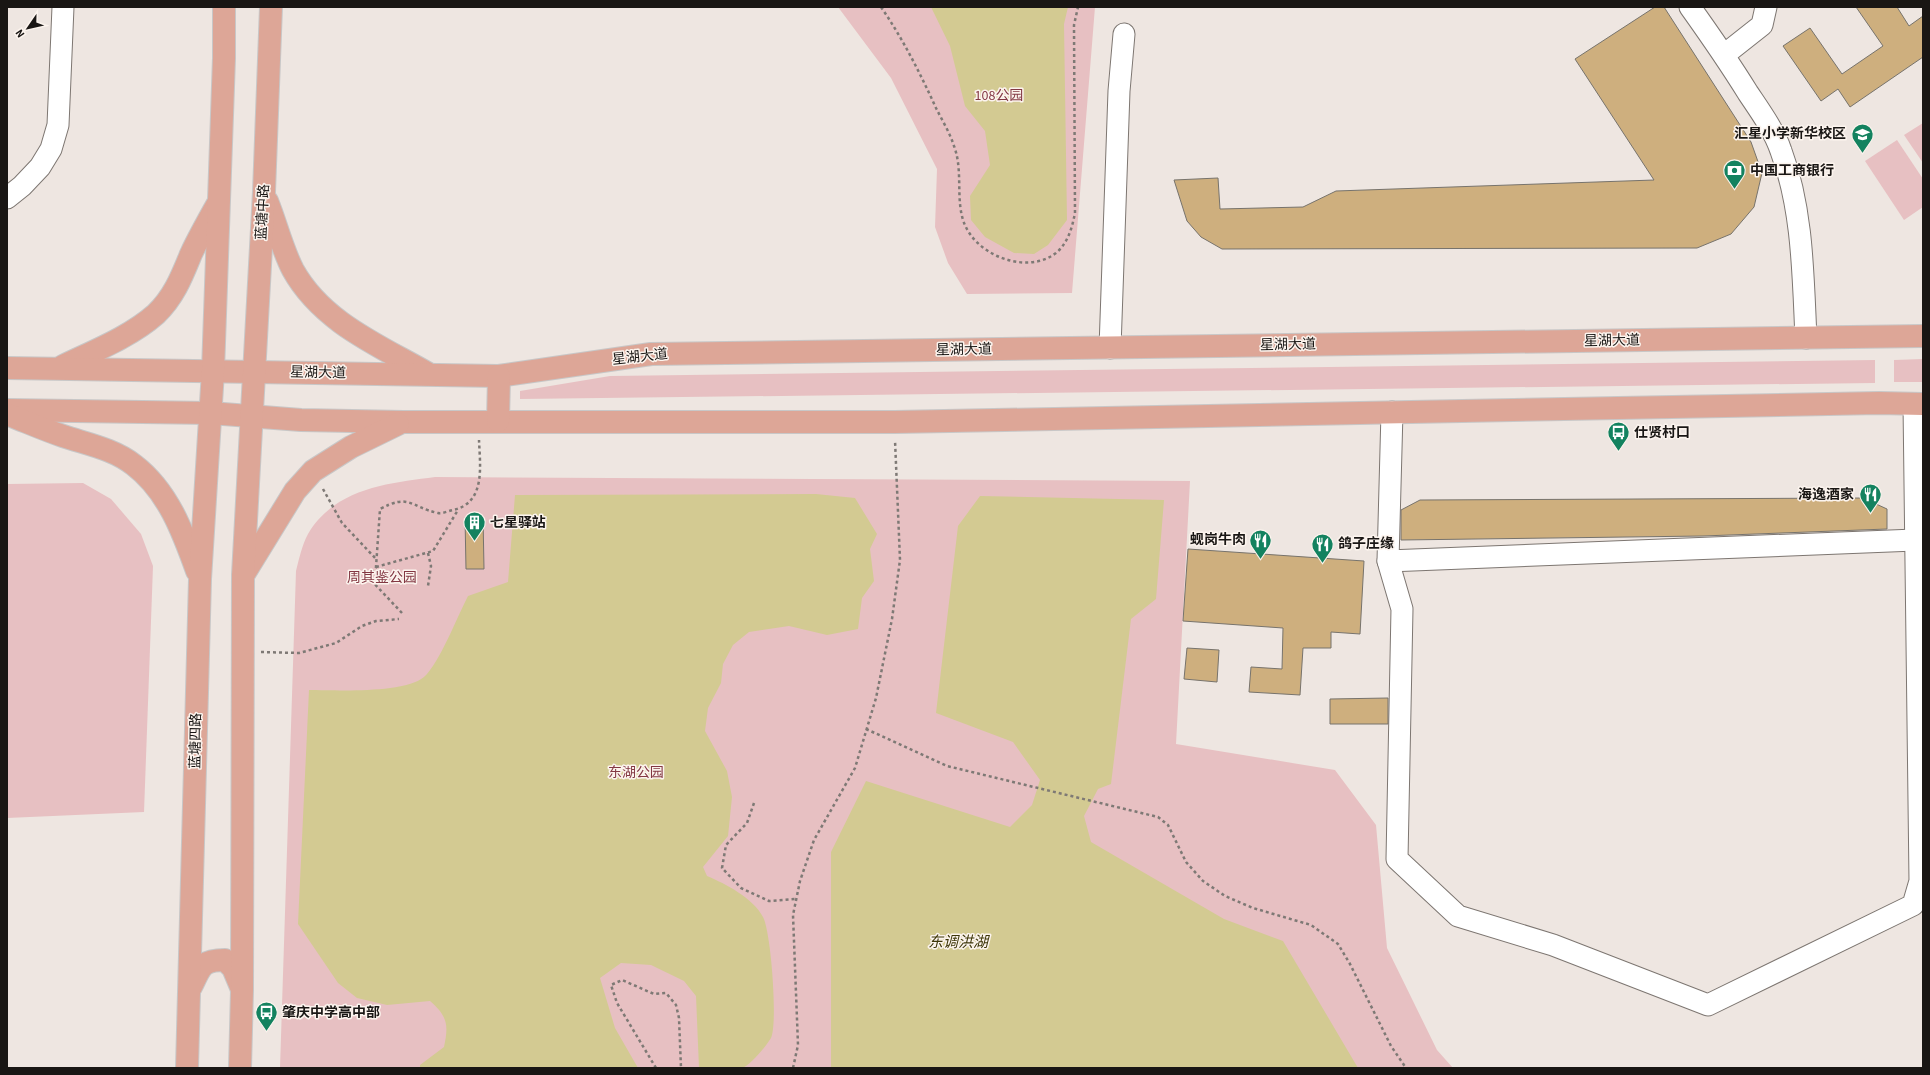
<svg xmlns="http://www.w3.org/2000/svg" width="1930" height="1075" viewBox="0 0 1930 1075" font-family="'Source Sans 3','Noto Sans SC',sans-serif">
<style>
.green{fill:#e7c0c2}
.water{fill:#d3ca92}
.building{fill:#ceaf7e;stroke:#77736c}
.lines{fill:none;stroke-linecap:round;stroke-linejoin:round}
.minor-casing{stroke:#7d7671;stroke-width:23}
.major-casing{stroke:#c8c7c7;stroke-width:24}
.path{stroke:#7e7975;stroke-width:2.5;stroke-dasharray:3 3;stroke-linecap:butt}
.minor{stroke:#fff;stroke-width:21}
.major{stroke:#dda697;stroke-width:22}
.labels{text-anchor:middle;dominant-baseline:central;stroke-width:3;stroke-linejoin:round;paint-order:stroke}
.park-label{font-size:14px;fill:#833843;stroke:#fcf4ee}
.poi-label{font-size:14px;font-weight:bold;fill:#191614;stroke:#fcf4ee;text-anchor:start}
.street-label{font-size:14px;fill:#191614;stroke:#fcf4ee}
.water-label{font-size:15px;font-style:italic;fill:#3d3608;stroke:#fcf4ee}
</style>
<rect width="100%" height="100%" fill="#eee6e1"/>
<g class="green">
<polygon points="838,7 1095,7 1072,293 967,294 948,263 935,227 937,169 891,78"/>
<polygon points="1923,123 1923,163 1904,135"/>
<polygon points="1897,140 1923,179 1923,207 1904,220 1865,161"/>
<polygon points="1923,359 1923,382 1894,382 1894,360"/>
<polygon points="1875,360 1875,383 520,399 520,391 610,376"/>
<path d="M435,477l755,4 -14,263 159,26 41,55 11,123 50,102 16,18h-1173l16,-497c3,-12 6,-26 12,-37 27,-46 81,-51 127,-57z"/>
<polygon points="83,483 111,499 141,534 153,566 144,812 7,818 7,484"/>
</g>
<g class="water">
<polygon points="931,7 1068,7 1064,24 1067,220 1048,245 1034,254 1014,253 985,237 971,220 970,196 990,165 985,131 965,106 950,46"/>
<path d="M816,494l39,4 22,36 -7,15 4,32 -12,17 -4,31 -31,6 -38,-9 -40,6 -16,13 -10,19 -2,19 -13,25 -3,23 22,40 5,26 -4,39 -25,31 4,9c19,8 46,22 56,41 8,14 15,106 8,121 -4,7 -21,28 -29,30 -12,3 -31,0 -43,0l-3,-72 -12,-15 -33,-16 -30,-2 -21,15 15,50 23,40h-218v-3l24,-18c5,-23 3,-31 -14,-46l-43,4 -30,-7 -19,-15 -40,-59 11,-234c28,0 94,4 115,-13 15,-13 34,-62 44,-81l40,-14 7,-87z"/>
<polygon points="980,496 1164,500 1156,599 1131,619 1111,784 1098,789 1084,816 1091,842 1224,919 1283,941 1358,1068 831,1068 831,852 866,781 1010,827 1032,805 1040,780 1013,742 936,713 958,526"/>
</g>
<g class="building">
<polygon points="1655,7 1664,7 1751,142 1762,173 1754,207 1731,234 1697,248 1222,249 1201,237 1187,221 1174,180 1218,178 1220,209 1303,207 1336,191 1654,180 1575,59"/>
<polygon points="1856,7 1897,7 1909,26 1923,16 1923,57 1850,107 1838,89 1821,101 1783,46 1810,28 1842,74 1883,46"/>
<polygon points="1863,498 1887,509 1887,529 1703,536 1401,540 1401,510 1420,500"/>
<polygon points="465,517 483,517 484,569 466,569"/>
<polygon points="1188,549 1364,561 1360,634 1331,632 1331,648 1303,648 1300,695 1249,692 1251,667 1282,669 1283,628 1183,621"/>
<polygon points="1187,648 1219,650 1217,682 1184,679"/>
<polygon points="1388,698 1388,724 1330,724 1330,699"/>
</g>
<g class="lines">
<defs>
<g id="minor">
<path d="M1690,7c20,28 40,57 58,86 12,18 26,37 33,58 22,59 22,125 25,187"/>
<polyline points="1724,55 1762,25 1766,7"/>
<polyline points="7,198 22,186 40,167 51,149 58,125 63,7"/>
<polyline points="1110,348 1119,91 1124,34"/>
<polyline points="1392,412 1388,561 1915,540"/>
<polyline points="1388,561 1402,609 1397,859 1458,916 1553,945 1708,1005 1913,905 1920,881 1914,404"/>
</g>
<g id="major">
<path d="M267,201c9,22 15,48 26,69 29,52 85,75 134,103"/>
<path d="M63,366c31,-15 67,-29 93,-52 18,-17 26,-38 35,-60 8,-17 17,-33 26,-49"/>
<polyline points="7,368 499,376 651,354 1923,336"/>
<polyline points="7,410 210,413 301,420 403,422 895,422 1879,403 1923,404"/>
<path d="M9,415c18,7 36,15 54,21 24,8 51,13 71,29 34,26 49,67 63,106"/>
<polyline points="498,421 499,376"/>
<polyline points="244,574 295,491 313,471 351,447 398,424"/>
<path d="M191,987c10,-20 10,-27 34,-27l8,8 8,19"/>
<polyline points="187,1068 200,579 213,371 224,58 224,7"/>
<polyline points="240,1068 242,990 243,575 264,192 271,7"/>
</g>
</defs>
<use href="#minor" class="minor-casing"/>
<use href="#major" class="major-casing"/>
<g class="path">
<path d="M881,7c22,32 39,66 55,101 6,12 14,25 18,38 11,29 -2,63 16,88 17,25 60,39 86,19 12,-10 16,-25 19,-40l-1,-188 4,-18"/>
<polyline points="323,489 342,523 377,560"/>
<polyline points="428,553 431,566 428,586"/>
<polyline points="376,567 433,551 458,510"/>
<path d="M402,613l-33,-35 7,-11 4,-58c30,-16 30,-2 58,4 4,1 10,-2 15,-3 33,-7 27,-44 26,-70"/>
<polyline points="261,652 299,653 336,643 362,626 376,621 399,619"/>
<polyline points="866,729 947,766 1158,817 1168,825 1186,862 1203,881 1225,896 1253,908 1311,925 1338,944 1350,964 1391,1046 1406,1068"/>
<polyline points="754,803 747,823 726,845 722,868 741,888 769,901 796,899"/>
<polyline points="656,1068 617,1003 611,985 622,980 654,994 666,993 676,1005 679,1018 681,1068"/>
<polyline points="793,1068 798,1045 793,915 800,881 814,840 855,768 876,698 892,619 900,560 895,440"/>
</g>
<use href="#minor" class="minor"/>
<use href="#major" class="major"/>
</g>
<defs>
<symbol id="school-pin" viewBox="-11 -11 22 30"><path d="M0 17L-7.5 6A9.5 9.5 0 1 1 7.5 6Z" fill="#13825f" stroke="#fcf4ee"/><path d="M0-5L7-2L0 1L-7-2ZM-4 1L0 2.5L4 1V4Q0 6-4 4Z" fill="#fff"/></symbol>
<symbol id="bank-pin" viewBox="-11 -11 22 30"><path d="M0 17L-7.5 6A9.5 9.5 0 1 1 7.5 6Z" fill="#13825f" stroke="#fcf4ee"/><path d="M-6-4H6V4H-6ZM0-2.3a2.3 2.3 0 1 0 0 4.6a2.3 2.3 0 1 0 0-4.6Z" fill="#fff"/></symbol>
<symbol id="bus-pin" viewBox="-11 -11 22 30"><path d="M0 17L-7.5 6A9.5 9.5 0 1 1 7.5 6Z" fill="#13825f" stroke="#fcf4ee"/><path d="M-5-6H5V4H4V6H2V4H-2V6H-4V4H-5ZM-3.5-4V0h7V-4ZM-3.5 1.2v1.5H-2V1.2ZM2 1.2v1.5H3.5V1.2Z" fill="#fff"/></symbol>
<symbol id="restaurant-pin" viewBox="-11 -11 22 30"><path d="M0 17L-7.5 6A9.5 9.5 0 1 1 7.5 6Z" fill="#13825f" stroke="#fcf4ee"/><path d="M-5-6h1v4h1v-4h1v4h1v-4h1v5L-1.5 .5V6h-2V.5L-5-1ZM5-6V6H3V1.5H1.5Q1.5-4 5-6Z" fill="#fff"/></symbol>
<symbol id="building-pin" viewBox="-11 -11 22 30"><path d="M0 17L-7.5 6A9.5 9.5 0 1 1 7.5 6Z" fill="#13825f" stroke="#fcf4ee"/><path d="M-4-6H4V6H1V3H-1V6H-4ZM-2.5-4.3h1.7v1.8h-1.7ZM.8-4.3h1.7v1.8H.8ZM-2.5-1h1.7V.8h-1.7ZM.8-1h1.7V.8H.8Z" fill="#fff"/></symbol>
</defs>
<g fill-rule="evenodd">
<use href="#school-pin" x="1850" y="122" width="25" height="34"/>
<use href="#bank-pin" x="1722" y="158" width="25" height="34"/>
<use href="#bus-pin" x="1606" y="420" width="25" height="34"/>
<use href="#restaurant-pin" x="1858" y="482" width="25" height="34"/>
<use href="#building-pin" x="462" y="510" width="25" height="34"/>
<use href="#restaurant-pin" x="1248" y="528" width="25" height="34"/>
<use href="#restaurant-pin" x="1310" y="532" width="25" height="34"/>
<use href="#bus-pin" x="254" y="1000" width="25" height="34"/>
</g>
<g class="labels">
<g class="park-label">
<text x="999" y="96">108公园</text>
<text x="382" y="578">周其鉴公园</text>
<text x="636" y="773">东湖公园</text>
</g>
<g class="poi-label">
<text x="1846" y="134" text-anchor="end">汇星小学新华校区</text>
<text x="1750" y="171">中国工商银行</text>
<text x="1634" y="433">仕贤村口</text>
<text x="1854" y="495" text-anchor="end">海逸酒家</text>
<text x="490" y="523">七星驿站</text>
<text x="1246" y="540" text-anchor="end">蚬岗牛肉</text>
<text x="1338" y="544">鸽子庄缘</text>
<text x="282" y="1013">肇庆中学高中部</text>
</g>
<g class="street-label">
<text transform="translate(263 212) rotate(-87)">蓝塘中路</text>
<text transform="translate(1612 341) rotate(-1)">星湖大道</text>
<text transform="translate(1288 345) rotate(-1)">星湖大道</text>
<text transform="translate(964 350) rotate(-1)">星湖大道</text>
<text transform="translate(640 357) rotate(-6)">星湖大道</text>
<text transform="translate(318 373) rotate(1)">星湖大道</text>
<text transform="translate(196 741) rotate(-89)">蓝塘四路</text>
</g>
<g class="water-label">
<text x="958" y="942">东调洪湖</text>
</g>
</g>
<rect width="1930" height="1075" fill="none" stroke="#191614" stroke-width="16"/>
<g transform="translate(28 28) rotate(236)" stroke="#fcf4ee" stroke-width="3" paint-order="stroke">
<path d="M0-3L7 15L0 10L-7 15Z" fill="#191614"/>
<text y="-6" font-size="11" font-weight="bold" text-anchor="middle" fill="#191614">N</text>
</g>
</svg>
